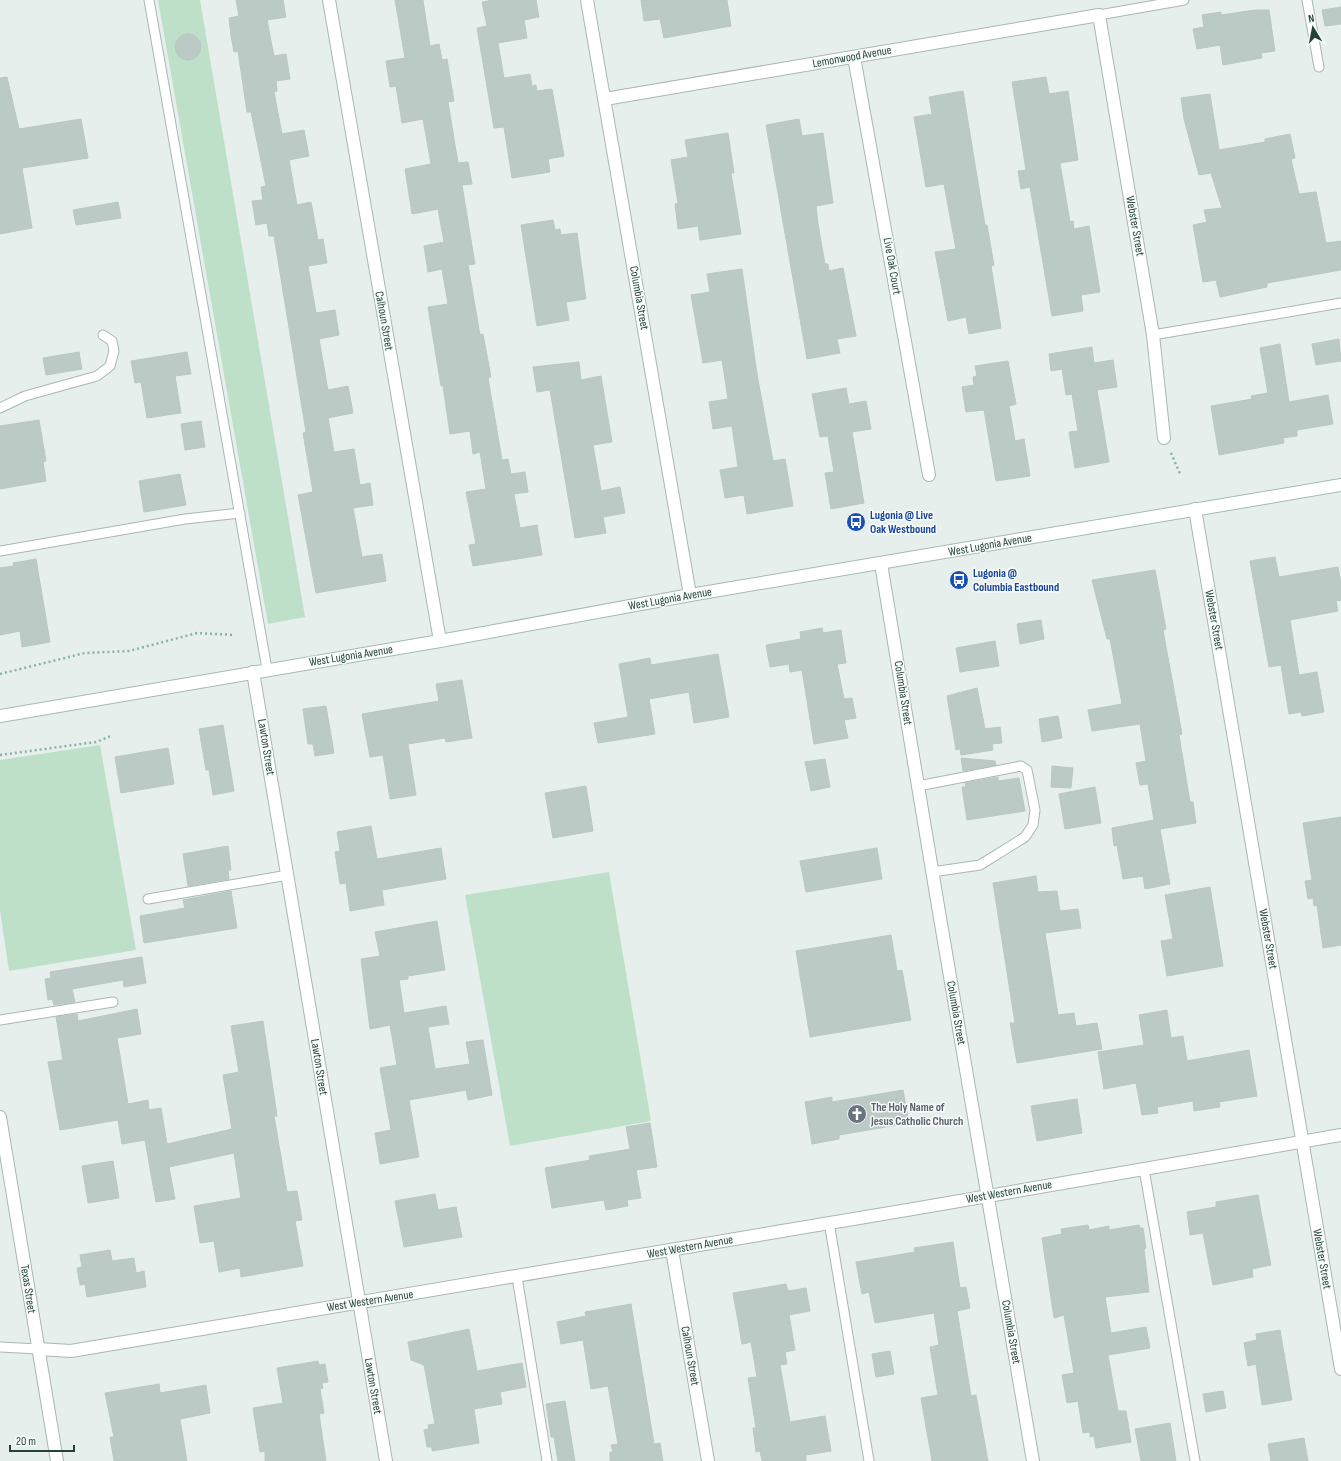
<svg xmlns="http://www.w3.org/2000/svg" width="1341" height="1461" viewBox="0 0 1341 1461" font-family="'Sofia Sans Condensed',sans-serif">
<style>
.green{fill:#bfe0c8}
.building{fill:#bbcac4;stroke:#b8c9c2}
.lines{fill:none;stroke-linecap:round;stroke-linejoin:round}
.service-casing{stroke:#a8b8b2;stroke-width:11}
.minor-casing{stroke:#a8b8b2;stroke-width:14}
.tertiary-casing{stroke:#a8b8b2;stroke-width:14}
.secondary-casing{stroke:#a4bbb3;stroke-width:14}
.path{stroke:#86b3a5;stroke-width:2.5;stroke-dasharray:2 3;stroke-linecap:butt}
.service{stroke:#fff;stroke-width:9}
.minor{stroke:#fff;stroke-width:12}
.tertiary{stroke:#fff;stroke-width:12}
.secondary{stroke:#fff;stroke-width:12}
.labels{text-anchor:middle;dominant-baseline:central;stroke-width:3;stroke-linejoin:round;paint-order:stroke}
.street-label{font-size:12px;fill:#24423a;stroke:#f7fbf9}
.transit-label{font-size:12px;font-weight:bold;fill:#164399;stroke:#f7fbf9;text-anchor:start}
.worship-label{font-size:12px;font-weight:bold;fill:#5b616d;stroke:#f7fbf9;text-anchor:start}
</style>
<rect width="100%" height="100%" fill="#e6efeb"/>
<g class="green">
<polygon points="158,0 200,0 305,617 268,624"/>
<polygon points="100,745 136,950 9,971 0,910 0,760"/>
<polygon points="609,872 651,1121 510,1146 465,895"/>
</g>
<g class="building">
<polygon points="236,0 283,0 286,17 267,20 274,56 286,54 290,79 276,81 277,91 274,92 282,134 304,130 309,156 289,160 297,205 311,202 318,240 323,239 327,263 308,266 316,313 335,310 339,335 319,339 328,390 348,386 353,413 328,418 334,452 354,449 360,485 370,483 373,505 353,508 362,557 382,554 386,581 316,593 298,495 313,492 303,433 306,432 274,236 269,236 267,223 256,225 252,201 263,200 261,187 266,186 251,112 247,112 238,51 234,52 231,36 229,18 239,16"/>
<polygon points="395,0 423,0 430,46 439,44 442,60 447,59 454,101 448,102 458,163 468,162 472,184 462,185 475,264 468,265 480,335 483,334 491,377 488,378 502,460 508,459 511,474 525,472 528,492 514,494 520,528 537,525 542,555 473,566 469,545 476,544 466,492 486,489 480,452 473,454 470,431 450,434 443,386 441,386 428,307 448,304 442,269 428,272 424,246 444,242 438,209 412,214 405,169 431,164 423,119 402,123 396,86 390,87 386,61 405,58"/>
<polygon points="493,0 536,0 539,17 524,20 527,38 498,43 504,78 530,74 532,86 536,85 537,91 552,89 564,156 548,159 550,172 512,178 504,127 494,128 477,28 487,26 482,2"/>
<polygon points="641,0 727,0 731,26 664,38 660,19 644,21"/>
<polygon points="1341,7 1341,24 1325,26 1322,10"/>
<polygon points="1255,10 1269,10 1275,51 1261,53 1262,58 1223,65 1220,45 1197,49 1193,29 1204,27 1202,15 1221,12 1221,15"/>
<circle cx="188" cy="47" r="13"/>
<polygon points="7,77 19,129 81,119 88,158 22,168 32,228 0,234 0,78"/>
<polygon points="1046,77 1049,94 1068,91 1078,160 1060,163 1070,222 1073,221 1074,229 1089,226 1100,292 1081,295 1083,311 1052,316 1030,187 1021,189 1018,171 1026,170 1012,82"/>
<polygon points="963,91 985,225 987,225 994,265 991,266 1001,328 969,334 966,317 948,321 935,252 956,249 944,184 926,187 914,117 932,114 929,97"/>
<polygon points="1210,94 1219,150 1265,142 1265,139 1290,134 1295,158 1291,159 1299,194 1316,192 1326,243 1341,241 1341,270 1267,283 1267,287 1220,297 1216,280 1203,282 1193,225 1207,222 1204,210 1222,208 1211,173 1199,175 1184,119 1181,98"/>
<polygon points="799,119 802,136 823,133 833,203 816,206 818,224 825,264 828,264 829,271 843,268 856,336 837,339 840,353 807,359 766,125"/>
<polygon points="728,133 734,173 731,173 741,234 700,240 698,226 678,229 675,204 678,203 671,160 688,157 685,140"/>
<polygon points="118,202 121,218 76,225 73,210"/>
<polygon points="553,220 555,230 560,229 561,235 577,233 586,299 566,302 569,320 537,326 521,225"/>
<polygon points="742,269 757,374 773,461 785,459 793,506 747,514 744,495 725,498 720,470 738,467 732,426 713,429 709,402 728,399 722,360 703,363 691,295 710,292 707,274"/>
<polygon points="1339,339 1341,361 1316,365 1312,344"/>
<polygon points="1280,344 1289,402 1328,395 1333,424 1297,430 1297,436 1283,438 1284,443 1219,455 1211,406 1252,399 1251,396 1268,393 1260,348"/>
<polygon points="1092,347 1094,363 1113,360 1117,387 1097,390 1109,462 1075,468 1069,432 1078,431 1072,394 1066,395 1062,369 1051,371 1049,354"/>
<polygon points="79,352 82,369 46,375 43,358"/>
<polygon points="187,352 191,374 175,376 181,413 147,418 141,382 135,383 131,361"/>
<polygon points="1008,361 1016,404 1009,406 1015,441 1024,439 1030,476 996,481 984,410 966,412 962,387 974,385 973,377 977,376 975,366"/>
<polygon points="579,362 581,380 601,376 612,442 593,445 601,491 620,487 625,513 603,517 606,533 575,538 550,390 537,392 533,367"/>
<polygon points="846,388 849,404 866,401 871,429 852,432 864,503 831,509 825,473 834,472 828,436 820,437 812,394"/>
<polygon points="39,420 46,461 43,462 46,481 0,489 0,426"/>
<polygon points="201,421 205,447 185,450 181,424"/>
<polygon points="180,474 186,505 144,512 139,481"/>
<polygon points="1275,557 1279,577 1338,567 1341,584 1341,600 1336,601 1338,611 1290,620 1299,675 1317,672 1324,712 1302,716 1301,712 1289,714 1281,665 1269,667 1250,561"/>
<polygon points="36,559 50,642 22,647 20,631 0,635 0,568 14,566 13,563"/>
<polygon points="1155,570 1166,629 1163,630 1182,734 1179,735 1190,802 1193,802 1196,823 1160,829 1170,884 1145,889 1143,876 1123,879 1117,845 1114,846 1112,828 1154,820 1148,784 1140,785 1136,763 1146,761 1140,724 1092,731 1088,710 1122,704 1110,639 1107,639 1092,580"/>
<polygon points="1041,620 1044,639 1020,644 1017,624"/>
<polygon points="822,628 823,633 841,630 846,663 837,664 844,699 852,698 856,718 844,720 848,738 814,744 802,670 790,672 789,664 770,667 766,645 801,639 800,632"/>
<polygon points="995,641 999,666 960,672 956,648"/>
<polygon points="718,654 729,717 694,723 689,692 649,699 655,734 598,743 594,723 628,717 619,664 650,658 651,665"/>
<polygon points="462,680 472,738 446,742 445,738 408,744 416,795 390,799 383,755 370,757 362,714 439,701 436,684"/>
<polygon points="977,688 985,729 1000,727 1002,743 992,744 993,750 961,755 960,749 956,750 947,696"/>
<polygon points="326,706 334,753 315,756 313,744 308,744 303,709"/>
<polygon points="1058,716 1062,738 1042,742 1039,719"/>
<polygon points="223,725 234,791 213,795 209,770 206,770 199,729"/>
<polygon points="168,748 174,784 121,793 115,757"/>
<polygon points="961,758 995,761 996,765 963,771"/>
<polygon points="825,759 830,787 811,791 805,762"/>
<polygon points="1052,766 1073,768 1071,788 1051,787"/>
<polygon points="998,777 998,781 1019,778 1025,811 967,820 962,787 966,787 965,783"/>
<polygon points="586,786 593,831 553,838 545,793"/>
<polygon points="1095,787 1101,823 1065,829 1059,794"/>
<polygon points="1341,817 1341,945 1323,948 1317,905 1314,906 1313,898 1308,899 1305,881 1312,880 1303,823"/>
<polygon points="371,826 377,859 441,848 446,879 382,890 384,905 350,911 346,883 340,884 335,852 340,851 337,832"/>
<polygon points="228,846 231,870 228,870 229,879 188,886 183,854"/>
<polygon points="877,848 882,879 806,892 800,861"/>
<polygon points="1036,876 1038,892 1057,891 1060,911 1078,909 1081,928 1045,933 1058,1015 1074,1013 1076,1026 1097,1023 1102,1049 1017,1063 1010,1023 1015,1023 993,883"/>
<polygon points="1210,887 1223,966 1167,976 1161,941 1173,939 1165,895"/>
<polygon points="231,891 237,928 144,943 140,916 185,908 183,900"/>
<polygon points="437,921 445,970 408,976 408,979 399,980 404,1013 446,1006 449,1024 428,1027 435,1069 470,1064 466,1042 483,1040 492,1095 468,1100 466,1090 409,1100 419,1157 380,1164 375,1133 391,1130 380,1068 397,1065 390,1025 370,1029 361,959 380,956 375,932"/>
<polygon points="891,935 897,971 902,970 911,1020 810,1037 796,951"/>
<polygon points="142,957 146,983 124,987 123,980 72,989 75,1002 54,1005 52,999 48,1000 45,979 51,978 50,972"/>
<polygon points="137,1009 141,1034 117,1038 128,1104 148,1100 149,1110 161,1108 167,1144 232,1129 223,1075 239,1072 231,1026 263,1021 277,1116 274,1116 287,1192 297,1191 302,1220 295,1221 303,1266 241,1277 240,1268 219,1272 214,1241 200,1243 194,1206 241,1198 234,1153 169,1167 175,1199 156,1202 145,1140 122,1144 118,1120 60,1130 48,1062 63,1060 56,1017 77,1014 78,1021"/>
<polygon points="1167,1010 1171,1038 1183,1036 1187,1061 1249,1050 1257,1096 1219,1102 1220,1107 1194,1111 1193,1101 1157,1107 1158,1113 1142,1115 1136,1083 1104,1089 1098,1052 1144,1045 1139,1015"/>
<polygon points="903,1090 909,1123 839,1135 839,1139 812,1144 805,1102 832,1097 832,1102"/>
<polygon points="1077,1099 1082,1133 1037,1141 1031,1106"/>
<polygon points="650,1123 657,1167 636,1170 641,1198 627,1200 628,1206 606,1210 604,1200 552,1208 545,1168 590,1160 589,1156 630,1149 626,1127"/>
<polygon points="113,1161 119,1198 88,1203 82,1166"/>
<polygon points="435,1194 438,1210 456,1207 462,1237 404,1247 395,1201"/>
<polygon points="1258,1195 1271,1265 1252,1269 1253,1277 1213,1285 1203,1233 1190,1235 1187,1212 1216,1207 1216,1202"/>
<polygon points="1088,1225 1089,1230 1109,1226 1109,1230 1139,1225 1140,1228 1143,1228 1146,1248 1144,1249 1149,1292 1105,1297 1111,1333 1146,1327 1150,1348 1108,1355 1118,1411 1126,1411 1131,1442 1096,1448 1094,1436 1090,1437 1090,1432 1083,1433 1078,1401 1067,1403 1062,1375 1074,1373 1064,1315 1054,1318 1042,1238 1062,1234 1061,1229"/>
<polygon points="953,1242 960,1288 966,1287 970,1308 957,1311 971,1396 976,1395 988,1461 932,1461 921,1398 938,1395 930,1347 939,1345 934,1313 875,1323 869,1292 862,1294 856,1262 915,1252 914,1248"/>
<polygon points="110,1250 112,1261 134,1258 136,1273 144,1271 146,1287 87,1297 85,1284 80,1285 77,1268 82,1267 80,1255"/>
<polygon points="786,1284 788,1291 806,1288 810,1311 789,1315 795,1350 785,1352 787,1364 780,1365 790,1422 825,1416 831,1451 806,1455 806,1461 762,1461 760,1451 756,1452 753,1428 756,1428 748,1378 757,1377 751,1342 742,1344 733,1293"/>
<polygon points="631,1304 654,1444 660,1443 663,1461 610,1461 610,1452 613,1452 611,1445 618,1444 608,1386 591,1389 583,1340 561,1344 557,1322 586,1316 585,1312"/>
<polygon points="469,1329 477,1371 522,1363 526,1387 500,1392 502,1404 474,1409 479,1443 432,1451 432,1447 427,1447 424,1430 429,1429 428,1425 435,1424 424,1365 411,1360 408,1342"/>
<polygon points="1280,1330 1292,1400 1262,1405 1256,1364 1248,1366 1244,1343 1257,1340 1256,1334"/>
<polygon points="890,1351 894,1374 876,1377 872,1354"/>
<polygon points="318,1361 319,1365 325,1364 328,1382 322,1383 323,1388 320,1389 324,1413 319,1414 326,1461 265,1461 265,1451 260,1452 253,1408 283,1403 277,1368"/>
<polygon points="159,1384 160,1393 206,1385 210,1413 180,1419 187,1461 114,1461 110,1437 114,1437 105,1393"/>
<polygon points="1223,1391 1226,1408 1206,1412 1203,1394"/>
<polygon points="565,1401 575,1461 558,1461 554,1437 551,1437 546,1404"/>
<polygon points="1170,1423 1176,1461 1141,1461 1135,1429"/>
<polygon points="1304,1438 1308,1461 1271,1461 1268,1444"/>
</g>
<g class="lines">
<defs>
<g id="service">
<polyline points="149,0 267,669"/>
<polyline points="1307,0 1319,67"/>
<polyline points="1099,15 1184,0"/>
<polyline points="1153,335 1341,303"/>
<polyline points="0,408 25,396 97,376 110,366 114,351 112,341 103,335"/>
<polyline points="0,551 185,519 240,513"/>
<polyline points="918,786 1021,766 1027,770 1035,810 1033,825 1025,837 980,865 932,872"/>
<polyline points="148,899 288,875"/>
<polyline points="0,1020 113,1002"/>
<polyline points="1144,1169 1195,1461"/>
<polyline points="829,1222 869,1461"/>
<polyline points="517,1277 547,1461"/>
<polyline points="0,1347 38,1349"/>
</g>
<g id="minor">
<polyline points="329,0 440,641"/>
<polyline points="587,0 690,595"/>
<polyline points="854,57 929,475"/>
<polyline points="605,99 1099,15 1153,335 1164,438"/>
<polyline points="1195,509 1341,1369"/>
<polyline points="881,564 940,918 1033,1461"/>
<polyline points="253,672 386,1461"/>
<polyline points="672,1250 708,1461"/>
<path d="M38,1349l33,2c424,-71 847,-142 1270,-216"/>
</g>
<polyline id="tertiary" points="0,1117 57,1461"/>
<polyline id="secondary" points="0,716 440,641 690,595 1341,485"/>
</defs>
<use href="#service" class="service-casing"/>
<use href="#minor" class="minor-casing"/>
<use href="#tertiary" class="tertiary-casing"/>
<use href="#secondary" class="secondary-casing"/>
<g class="path">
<polyline points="1171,453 1181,476"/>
<polyline points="0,674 85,653 129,651 197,633 234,635"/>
<polyline points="0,755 96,742 111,736"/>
</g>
<use href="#service" class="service"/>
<use href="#minor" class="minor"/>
<use href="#tertiary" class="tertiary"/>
<use href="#secondary" class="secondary"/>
</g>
<defs>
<symbol id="bus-disc" viewBox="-11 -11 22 22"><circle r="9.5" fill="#1a4fb4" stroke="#f7fbf9"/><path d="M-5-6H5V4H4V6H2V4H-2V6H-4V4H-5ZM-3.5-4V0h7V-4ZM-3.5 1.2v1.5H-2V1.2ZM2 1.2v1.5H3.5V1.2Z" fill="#fff"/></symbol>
<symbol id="church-disc" viewBox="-11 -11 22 22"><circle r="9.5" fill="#6b7280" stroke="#f7fbf9"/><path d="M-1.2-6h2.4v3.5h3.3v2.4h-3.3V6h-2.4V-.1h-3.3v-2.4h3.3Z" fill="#fff"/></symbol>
</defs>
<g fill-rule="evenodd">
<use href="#bus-disc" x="845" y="511" width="22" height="22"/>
<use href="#bus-disc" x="948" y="569" width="22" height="22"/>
<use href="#church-disc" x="846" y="1103" width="22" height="22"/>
</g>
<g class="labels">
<g class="street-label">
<text transform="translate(852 57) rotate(-10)">Lemonwood Avenue</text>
<text transform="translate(1135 226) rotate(80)">Webster Street</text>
<text transform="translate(892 266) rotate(80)">Live Oak Court</text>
<text transform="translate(639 298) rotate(80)">Columbia Street</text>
<text transform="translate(384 321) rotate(80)">Calhoun Street</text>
<text transform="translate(990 545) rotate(-10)">West Lugonia Avenue</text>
<text transform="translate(670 599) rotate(-10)">West Lugonia Avenue</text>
<text transform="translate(1214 620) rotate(80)">Webster Street</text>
<text transform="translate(351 656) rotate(-9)">West Lugonia Avenue</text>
<text transform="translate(903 693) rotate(81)">Columbia Street</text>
<text transform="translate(266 747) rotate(81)">Lawton Street</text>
<text transform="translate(1268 939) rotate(80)">Webster Street</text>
<text transform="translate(956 1013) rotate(80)">Columbia Street</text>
<text transform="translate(319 1067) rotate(81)">Lawton Street</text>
<text transform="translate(1009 1192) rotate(-10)">West Western Avenue</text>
<text transform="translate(690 1247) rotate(-10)">West Western Avenue</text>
<text transform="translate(1322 1259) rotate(80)">Webster Street</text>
<text transform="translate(28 1289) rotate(81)">Texas Street</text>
<text transform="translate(370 1301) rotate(-9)">West Western Avenue</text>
<text transform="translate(1011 1332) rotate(80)">Columbia Street</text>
<text transform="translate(690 1356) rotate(80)">Calhoun Street</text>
<text transform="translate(373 1386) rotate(80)">Lawton Street</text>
</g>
<g class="transit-label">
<text x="870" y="515">Lugonia @ Live<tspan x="870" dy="14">Oak Westbound</tspan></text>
<text x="973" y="573">Lugonia @<tspan x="973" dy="14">Columbia Eastbound</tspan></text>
</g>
<g class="worship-label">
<text x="871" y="1107">The Holy Name of<tspan x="871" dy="14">Jesus Catholic Church</tspan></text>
</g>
</g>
<g transform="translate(1313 28) rotate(350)" stroke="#f7fbf9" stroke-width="3" paint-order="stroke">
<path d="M0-3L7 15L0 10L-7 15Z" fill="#24423a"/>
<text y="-6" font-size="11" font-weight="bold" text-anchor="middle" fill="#24423a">N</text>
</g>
<path d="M10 1445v6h64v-6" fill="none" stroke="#24423a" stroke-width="2"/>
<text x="16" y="1445" font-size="12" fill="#24423a" stroke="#f7fbf9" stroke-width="3" paint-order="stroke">20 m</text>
</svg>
